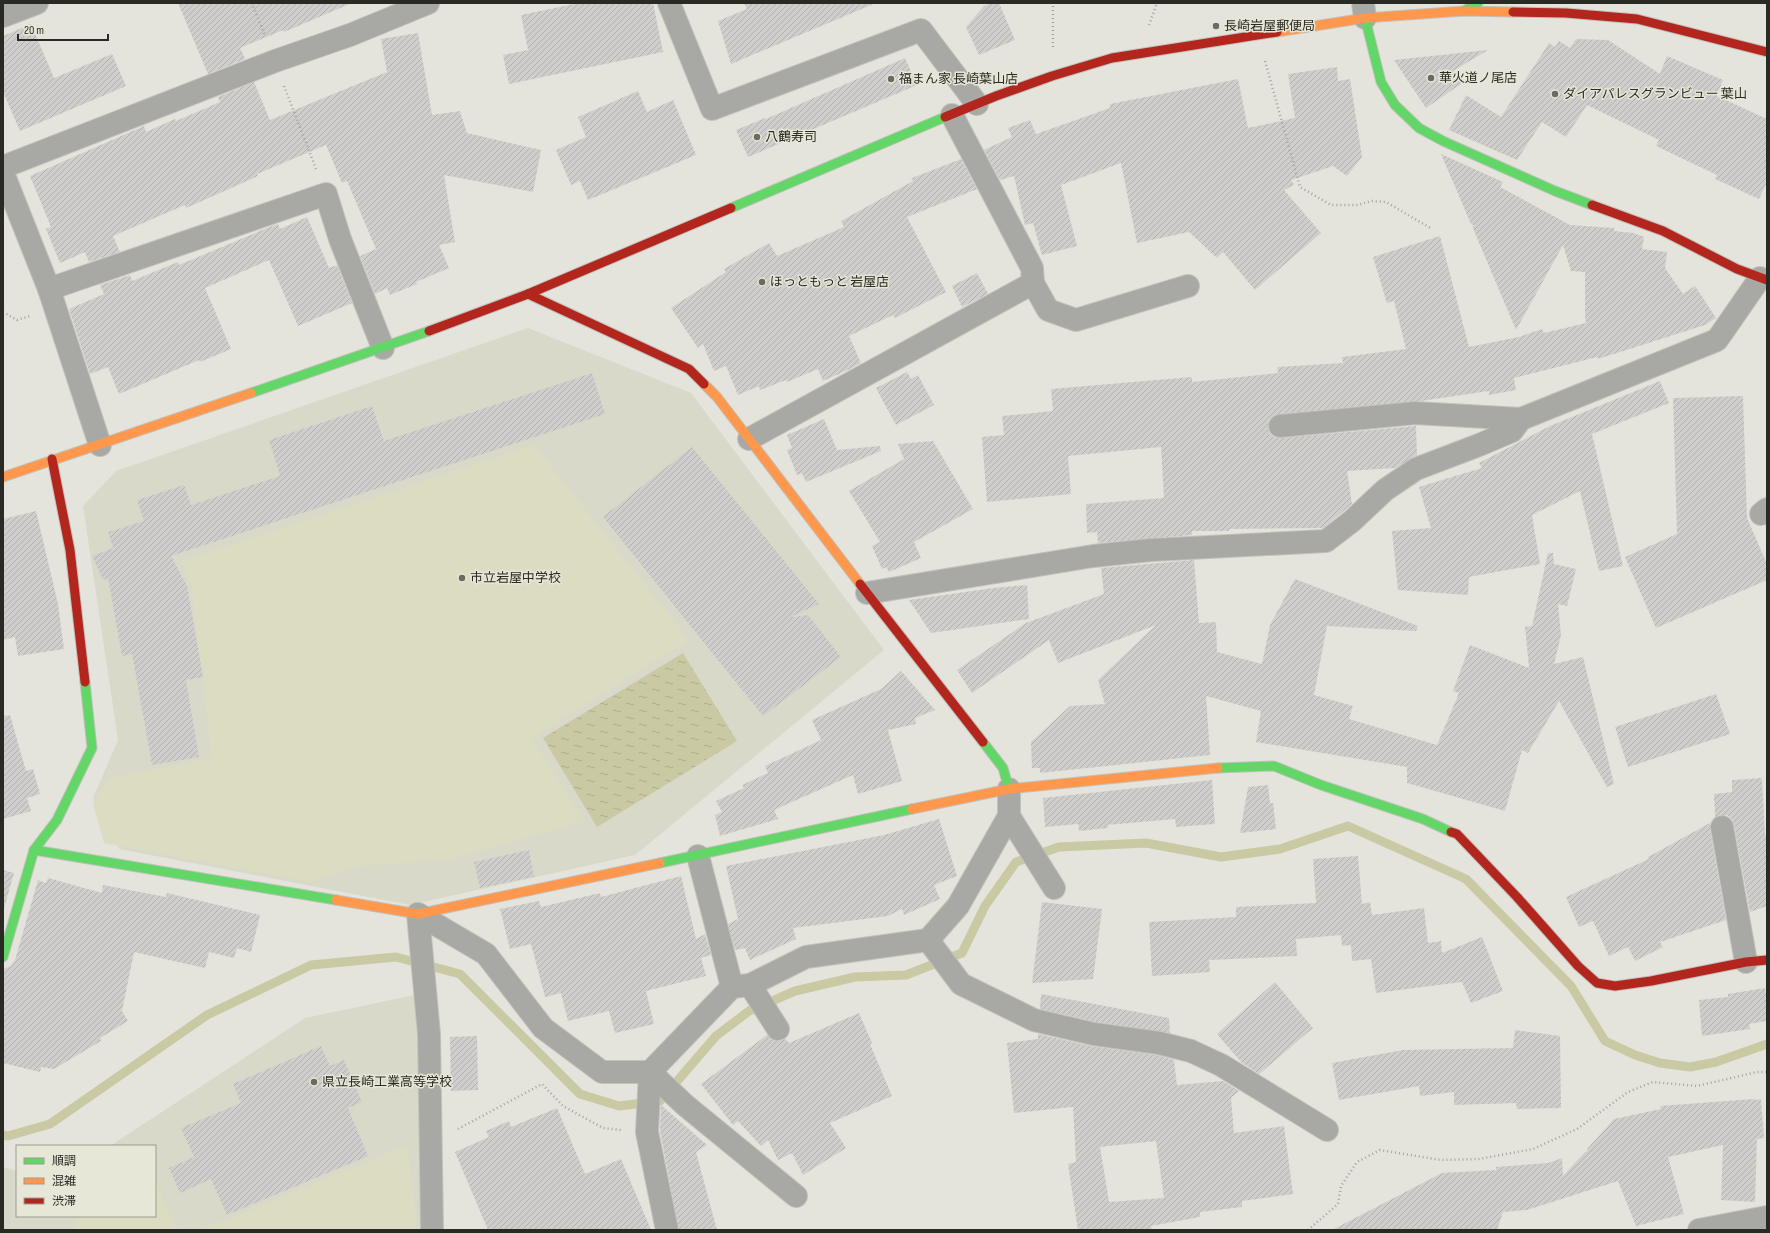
<svg xmlns="http://www.w3.org/2000/svg" width="1770" height="1233" viewBox="0 0 1770 1233" font-family="'Sofia Sans Condensed','Noto Sans JP',sans-serif">
<style>
.built{fill:#d9d9c9}
.pitch{fill:#dcdcc3}
.water{fill:url(#water-ripples)}
.lines{fill:none;stroke-linecap:round;stroke-linejoin:round}
.stream{stroke:#c9c9a3;stroke-width:9}
.building{fill:url(#building-hatch);fill-rule:evenodd}
.street-casing{stroke:#c2c2bc;stroke-width:24}
.fast-casing{stroke:#c2c2bc;stroke-width:11}
.slow-casing{stroke:#c2c2bc;stroke-width:11}
.jam-casing{stroke:#c2c2bc;stroke-width:11}
.path{stroke:#a3a3a0;stroke-width:2.5;stroke-dasharray:1 3;stroke-linecap:butt}
.street{stroke:#a8a8a5;stroke-width:22}
.fast{stroke:#63d668;stroke-width:9}
.slow{stroke:#ff974d;stroke-width:9}
.jam{stroke:#b3261e;stroke-width:9}
.poi-dot{fill:#6b6b64;stroke:#e7e7d8;stroke-width:1.5}
.labels{text-anchor:middle;dominant-baseline:central;stroke-width:3;stroke-linejoin:round;paint-order:stroke}
.poi-label{font-size:13px;fill:#2a2a24;stroke:#e7e7d8;text-anchor:start}
</style>
<defs>
<pattern id="water-ripples" width="26" height="14" patternUnits="userSpaceOnUse"><rect width="26" height="14" fill="#c9c9a3"/><path d="M2 4q2-2 4 0t4 0M15 11q2-2 4 0t4 0" fill="none" stroke="#adad8c"/></pattern>
<pattern id="building-hatch" width="6" height="6" patternUnits="userSpaceOnUse"><rect width="6" height="6" fill="#d0cecc"/><path d="M-1 1l2-2M0 6l6-6M5 7l2-2" fill="none" stroke="#b3b1af"/></pattern>
</defs>
<rect width="100%" height="100%" fill="#e4e4dc"/>
<g class="built">
<polygon points="528,328 691,393 884,650 635,855 410,905 119,849 93,798 118,740 83,506 116,471"/>
<polygon points="415,995 425,1172 426,1230 3,1230 3,1167 17,1171 17,1216 155,1216 155,1146 110,1146 305,1018"/>
</g>
<g class="pitch">
<polygon points="534,445 689,640 531,738 585,821 448,860 357,866 311,882 104,843 93,804 108,778 212,758 191,585 181,561"/>
<polygon points="407,1145 416,1218 415,1230 202,1230"/>
<polygon points="155,1180 177,1230 74,1230 78,1216 155,1216"/>
</g>
<polygon class="water" points="683,653 737,741 597,827 543,738"/>
<g class="lines">
<polyline class="stream" points="3,1135 8,1136 50,1124 207,1015 311,965 396,957 460,974 580,1094 619,1106 660,1101 716,1036 749,1011 795,991 855,977 906,975 962,953 985,906 1016,862 1059,847 1146,843 1221,857 1280,849 1348,826 1466,879 1571,986 1605,1041 1635,1055 1660,1063 1690,1067 1716,1062 1767,1044"/>
</g>
<g class="building">
<polygon points="178,3 352,3 284,32 283,30 240,48 245,59 208,74"/>
<polygon points="579,3 653,3 663,52 509,84 503,55 528,50 521,15"/>
<polygon points="744,3 876,3 731,64 718,21 747,9"/>
<polygon points="991,3 999,3 1015,40 979,55 966,27 984,6"/>
<polygon points="31,24 54,78 112,54 126,86 20,131 3,92 3,36"/>
<polygon points="418,33 432,115 460,111 467,133 541,150 533,192 444,175 455,242 439,245 449,268 416,282 417,284 390,295 387,288 375,294 360,256 376,249 347,181 342,183 326,145 257,174 258,176 186,208 185,205 113,236 120,252 89,262 85,252 60,263 46,229 51,227 30,176 144,126 146,132 175,119 176,121 220,102 218,97 254,82 270,120 387,72 381,39"/>
<polygon points="1576,39 1608,40 1660,74 1667,56 1723,80 1717,96 1767,119 1767,182 1759,199 1715,179 1717,175 1656,146 1659,140 1587,105 1566,137 1542,122 1517,160 1449,130 1466,95 1501,117 1549,43 1555,47 1559,41 1570,48"/>
<polygon points="1488,50 1453,71 1461,84 1426,108 1394,60"/>
<polygon points="905,58 917,85 748,157 736,130 765,118 766,119"/>
<polygon points="1337,67 1338,81 1350,79 1362,157 1347,176 1333,166 1291,180 1294,185 1284,190 1321,233 1255,290 1223,252 1217,258 1189,232 1137,243 1121,163 1061,185 1077,246 1042,255 1033,223 1025,225 1014,176 1000,180 984,150 1012,137 1008,128 1030,120 1036,134 1110,108 1110,104 1238,79 1248,128 1295,118 1288,74"/>
<polygon points="638,91 647,112 673,100 696,155 588,200 580,181 571,185 556,150 586,137 578,117"/>
<polygon points="1441,154 1503,182 1500,187 1570,225 1614,228 1614,231 1633,233 1644,237 1642,249 1667,252 1665,268 1683,294 1695,286 1716,318 1705,325 1598,359 1597,357 1514,378 1516,390 1489,395 1489,391 1421,401 1279,414 1273,416 1269,420 1268,428 1270,434 1274,437 1281,438 1416,426 1417,455 1395,468 1347,471 1352,504 1323,528 1229,529 1229,531 1192,531 1192,535 1098,543 1097,532 1087,533 1086,504 1164,498 1161,447 1068,456 1071,494 987,502 982,437 1004,435 1002,416 1053,411 1051,389 1192,377 1192,382 1278,373 1277,367 1343,363 1342,357 1406,349 1394,301 1387,303 1373,257 1440,236 1469,347 1519,337 1542,329 1544,333 1586,323 1585,318 1585,272 1571,271 1563,245 1516,330 1472,226 1475,226 1471,224"/>
<polygon points="961,159 977,189 907,217 946,292 895,318 893,315 849,336 861,363 850,369 823,381 818,369 787,382 786,380 760,390 759,386 738,395 726,366 714,371 703,344 698,348 671,308 726,272 724,269 769,243 777,256 844,227 841,221 913,181 912,178"/>
<polygon points="307,217 329,268 337,265 352,303 298,326 269,260 205,288 231,349 200,362 199,360 119,394 108,367 90,374 69,309 104,294 100,285 130,275 132,281 178,262 179,265 267,228 278,224 280,229"/>
<polygon points="977,273 988,294 962,307 952,286"/>
<polygon points="907,372 911,379 918,375 934,405 896,425 876,388"/>
<polygon points="592,373 605,414 171,556 187,586 203,677 186,680 199,757 152,765 132,654 122,656 108,578 103,580 92,556 113,548 108,532 144,521 137,500 184,485 191,505 280,476 269,440 372,406 384,441"/>
<polygon points="1660,381 1669,403 1592,434 1623,566 1599,571 1580,491 1532,515 1540,564 1469,577 1468,595 1398,590 1392,531 1431,528 1419,487 1482,468 1479,463 1550,426"/>
<polygon points="1743,396 1747,518 1767,564 1767,580 1656,628 1625,557 1677,534 1673,398"/>
<polygon points="824,419 837,450 880,446 881,451 806,482 802,473 797,475 787,450 792,448 787,435"/>
<polygon points="933,441 973,509 914,542 921,558 889,572 886,567 882,569 872,546 880,542 849,491 904,459 898,444"/>
<polygon points="692,447 819,604 793,616 793,617 808,615 841,657 763,716 603,517"/>
<polygon points="36,511 58,604 64,649 18,656 15,637 3,640 3,519"/>
<polygon points="1548,553 1553,553 1554,564 1576,569 1567,606 1558,604 1561,635 1554,664 1583,657 1614,784 1607,787 1559,701 1528,753 1522,750 1505,811 1407,783 1407,767 1256,742 1261,711 1206,696 1210,755 1040,773 1040,768 1032,768 1031,742 1070,706 1105,704 1098,680 1156,625 1058,663 1049,640 972,693 957,670 1026,623 1104,594 1101,568 1194,560 1199,623 1216,622 1217,652 1262,664 1270,625 1295,579 1418,626 1416,631 1327,626 1314,695 1353,706 1349,719 1437,745 1459,693 1453,691 1470,645 1529,668 1525,627 1532,626"/>
<polygon points="1027,585 1029,619 931,633 909,600 993,588"/>
<polygon points="901,671 935,710 915,718 916,724 888,730 902,781 858,794 853,775 774,810 778,819 720,836 715,815 722,812 716,801 744,788 742,785 768,773 765,766 821,740 812,720 881,689"/>
<polygon points="1716,694 1730,734 1628,767 1615,727"/>
<polygon points="10,715 26,771 33,769 40,794 27,798 31,811 3,819 3,716"/>
<polygon points="1762,778 1765,835 1767,835 1767,906 1750,912 1734,825 1732,819 1727,815 1720,815 1715,817 1714,794 1732,792 1732,780"/>
<polygon points="1212,780 1215,824 1176,827 1175,819 1107,825 1108,828 1079,831 1078,824 1045,827 1043,798"/>
<polygon points="1268,785 1270,803 1273,803 1276,829 1240,833 1248,787"/>
<polygon points="939,819 957,876 934,885 940,899 904,915 902,909 888,916 793,928 796,939 750,960 745,948 735,950 728,924 738,919 726,866 884,835"/>
<polygon points="1710,823 1710,829 1726,920 1660,942 1663,947 1635,961 1628,947 1609,956 1593,921 1579,927 1566,897 1649,859 1648,857"/>
<polygon points="529,850 534,877 480,888 474,862"/>
<polygon points="1358,856 1362,904 1370,902 1372,915 1424,908 1428,943 1441,941 1442,953 1482,937 1503,991 1471,1003 1462,982 1376,993 1371,959 1352,961 1351,945 1342,946 1341,935 1296,939 1297,956 1209,960 1210,972 1152,976 1149,922 1236,917 1236,907 1316,903 1313,859"/>
<polygon points="3,870 14,873 3,912"/>
<polygon points="681,876 696,939 705,934 711,955 701,958 706,976 646,991 654,1024 615,1033 609,1011 568,1021 561,993 545,997 531,944 510,949 500,909 539,901 541,907 600,893 601,897"/>
<polygon points="48,878 102,893 103,885 166,897 167,893 260,915 251,952 237,948 234,958 209,952 205,968 134,952 122,1011 128,1021 100,1038 101,1041 54,1069 41,1067 40,1072 3,1063 3,969 11,966 15,960 38,880 46,883"/>
<polygon points="1042,902 1102,909 1093,979 1032,983"/>
<polygon points="1275,982 1313,1028 1259,1074 1241,1062 1217,1034"/>
<polygon points="1765,988 1767,1000 1767,1021 1749,1024 1750,1029 1702,1036 1699,1000 1728,997 1728,994"/>
<polygon points="1041,994 1169,1018 1170,1033 1096,1022 1040,1009"/>
<polygon points="859,1013 872,1043 870,1044 892,1096 830,1123 846,1148 803,1175 792,1153 778,1160 768,1140 761,1146 738,1121 733,1125 701,1084 767,1035 773,1040 779,1041 786,1039 789,1043"/>
<polygon points="1515,1030 1560,1036 1561,1108 1517,1109 1516,1103 1454,1105 1454,1092 1420,1096 1419,1086 1339,1100 1332,1063 1403,1050 1513,1048"/>
<path d="M1038,1034l53,12 66,9 17,5 3,25 46,-4 16,10 -8,7 3,35 50,-7 9,68 -51,7v6l-42,5v5l-49,9 1,4h-74l-10,-66 8,-2 -3,-55 -59,6 -7,-70 31,-4zM1156,1141l8,57 -55,4 -9,-55z"/>
<polygon points="477,1036 478,1090 451,1091 450,1037"/>
<polygon points="321,1046 330,1066 344,1060 362,1102 348,1108 368,1156 227,1215 211,1179 180,1193 169,1168 194,1157 181,1128 241,1103 233,1084"/>
<polygon points="1754,1099 1754,1100 1761,1099 1764,1138 1757,1139 1755,1202 1721,1200 1723,1145 1668,1157 1684,1214 1636,1226 1618,1181 1527,1210 1503,1212 1497,1230 1332,1230 1442,1173 1496,1170 1496,1167 1548,1163 1562,1158 1563,1176 1585,1152 1588,1151 1587,1149 1614,1119 1661,1109 1660,1106"/>
<polygon points="661,1105 707,1145 696,1152 717,1230 679,1230 660,1131"/>
<polygon points="557,1108 585,1174 621,1159 651,1230 488,1230 455,1152 489,1137 486,1131 509,1121 511,1127"/>
</g>
<g class="lines">
<defs>
<g id="street">
<polyline points="669,3 712,109 921,30 977,104"/>
<polyline points="1363,3 1365,18"/>
<polyline points="3,16 37,3"/>
<polyline points="3,167 275,61 350,35 428,3"/>
<polyline points="3,173 49,289 100,445"/>
<polyline points="1033,283 1048,310 1076,320 1188,286"/>
<polyline points="49,289 326,194 340,239 383,348"/>
<polyline points="1280,426 1415,413 1521,419"/>
<polyline points="749,439 1033,283 1032,268 952,115"/>
<polyline points="1761,514 1767,509"/>
<polyline points="867,593 1093,556 1151,550 1326,541 1352,521 1385,490 1416,469 1479,445 1512,431 1521,419 1717,340 1760,278"/>
<polyline points="1009,816 1054,888"/>
<polyline points="1722,827 1746,962"/>
<polyline points="698,856 732,987"/>
<polyline points="418,914 486,954 543,1028 602,1072 650,1072 732,987 750,985 806,957 928,940 958,906 1009,816 1009,789"/>
<polyline points="418,914 429,1034 432,1230"/>
<polyline points="928,940 961,984 1034,1020 1094,1034 1159,1043 1191,1051 1221,1065 1327,1130"/>
<polyline points="750,985 778,1029"/>
<polyline points="650,1072 685,1105 796,1196"/>
<polyline points="650,1072 647,1132 667,1230"/>
<polyline points="1699,1230 1767,1217"/>
</g>
<g id="fast">
<polyline points="1464,11 1478,3"/>
<polyline points="1365,18 1381,82 1395,105 1419,128 1443,141 1555,191 1592,205"/>
<polyline points="731,208 945,117"/>
<polyline points="251,393 429,331"/>
<polyline points="983,742 1003,768 1009,789"/>
<polyline points="1218,768 1274,766 1321,785 1423,819 1451,832"/>
<polyline points="34,850 336,900"/>
<polyline points="660,863 912,809"/>
<polyline points="3,957 34,850 57,820 92,748 85,682"/>
</g>
<g id="slow">
<polyline points="1277,32 1365,18 1464,11 1513,12"/>
<polyline points="704,384 717,397 860,584"/>
<polyline points="3,477 251,393"/>
<polyline points="912,809 1009,789 1218,768"/>
<polyline points="336,900 418,914 660,863"/>
</g>
<g id="jam">
<polyline points="1513,12 1566,13 1637,19 1767,52"/>
<polyline points="945,117 996,96 1052,76 1112,58 1277,32"/>
<polyline points="1592,205 1663,231 1737,269 1767,280"/>
<polyline points="528,294 689,369 704,384"/>
<polyline points="429,331 528,294 731,208"/>
<polyline points="52,459 70,550 85,682"/>
<polyline points="860,584 983,742"/>
<polyline points="1451,832 1457,834 1517,897 1578,966 1597,983 1615,986 1651,981 1746,962 1767,960"/>
</g>
</defs>
<use href="#street" class="street-casing"/>
<use href="#fast" class="fast-casing"/>
<use href="#slow" class="slow-casing"/>
<use href="#jam" class="jam-casing"/>
<g class="path">
<polyline points="252,3 265,36"/>
<polyline points="1149,25 1157,3"/>
<polyline points="1053,47 1053,3"/>
<polyline points="1265,61 1300,187 1331,205 1358,205 1371,201 1386,202 1432,229"/>
<polyline points="284,86 316,169"/>
<polyline points="3,312 17,320 30,316"/>
<polyline points="458,1129 542,1084 563,1106 603,1128 621,1130"/>
<polyline points="1308,1230 1338,1204 1341,1186 1357,1162 1380,1150 1441,1160 1479,1159 1533,1149 1577,1129 1628,1092 1653,1082 1697,1086 1757,1072 1767,1072"/>
</g>
<use href="#street" class="street"/>
<use href="#fast" class="fast"/>
<use href="#slow" class="slow"/>
<use href="#jam" class="jam"/>
</g>
<g class="poi-dot">
<circle cx="1216" cy="26" r="4"/>
<circle cx="1431" cy="78" r="4"/>
<circle cx="891" cy="79" r="4"/>
<circle cx="1555" cy="94" r="4"/>
<circle cx="757" cy="137" r="4"/>
<circle cx="762" cy="282" r="4"/>
<circle cx="462" cy="578" r="4"/>
<circle cx="314" cy="1082" r="4"/>
</g>
<g class="labels">
<g class="poi-label">
<text x="1224" y="26">長崎岩屋郵便局</text>
<text x="1439" y="78">華火道ノ尾店</text>
<text x="899" y="79">福まん家 長崎葉山店</text>
<text x="1563" y="94">ダイアパレスグランビュー 葉山</text>
<text x="765" y="137">八鶴寿司</text>
<text x="770" y="282">ほっともっと 岩屋店</text>
<text x="470" y="578">市立岩屋中学校</text>
<text x="322" y="1082">県立長崎工業高等学校</text>
</g>
</g>
<rect width="1770" height="1233" fill="none" stroke="#2a2a24" stroke-width="8"/>
<rect x="16" y="1145" width="140" height="72" fill="#e7e7d8" stroke="#9b9b90"/>
<rect x="24" y="1158" width="20" height="6" fill="#63d668" stroke="#9b9b90"/>
<text x="52" y="1165" font-size="12" fill="#2a2a24">順調</text>
<rect x="24" y="1178" width="20" height="6" fill="#ff974d" stroke="#9b9b90"/>
<text x="52" y="1185" font-size="12" fill="#2a2a24">混雑</text>
<rect x="24" y="1198" width="20" height="6" fill="#b3261e" stroke="#9b9b90"/>
<text x="52" y="1205" font-size="12" fill="#2a2a24">渋滞</text>
<path d="M18 34v6h90v-6" fill="none" stroke="#2a2a24" stroke-width="2"/>
<text x="24" y="34" font-size="12" fill="#2a2a24" stroke="#e7e7d8" stroke-width="3" paint-order="stroke">20 m</text>
</svg>
